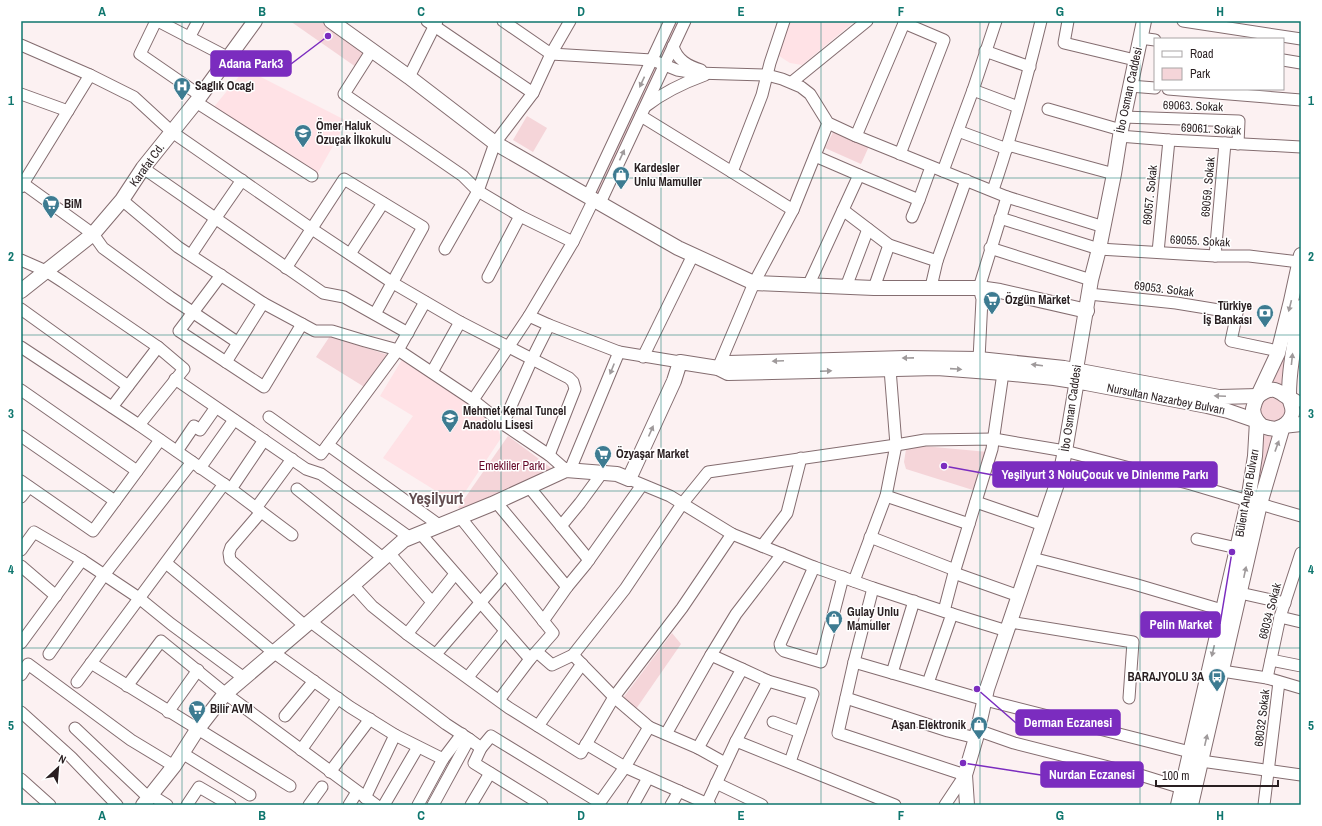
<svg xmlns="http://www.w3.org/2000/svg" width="1322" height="826" viewBox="0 0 1322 826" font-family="'Archivo Narrow',sans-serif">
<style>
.built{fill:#ffe2e6}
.green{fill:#f5d5d9}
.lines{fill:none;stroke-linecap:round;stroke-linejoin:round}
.minor-casing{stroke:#846d70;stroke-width:13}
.major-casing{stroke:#846d70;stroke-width:16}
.minor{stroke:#fff;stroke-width:11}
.major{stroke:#fff;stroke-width:14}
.oneway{fill:#9f9a9b}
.grid{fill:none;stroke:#0f766e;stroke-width:1;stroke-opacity:0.55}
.labels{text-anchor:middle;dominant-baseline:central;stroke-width:3;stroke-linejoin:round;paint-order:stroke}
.poi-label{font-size:12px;font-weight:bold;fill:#291f21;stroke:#fff;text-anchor:start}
.street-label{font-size:12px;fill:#291f21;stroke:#fff}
.park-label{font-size:12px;fill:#650828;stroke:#fff}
.district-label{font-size:16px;font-weight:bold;fill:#634d50;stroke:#fff}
.leader{fill:none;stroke:#7b2cbf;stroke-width:1.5}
.callout-dot{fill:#7b2cbf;stroke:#fff;stroke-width:1.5}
.callout{fill:#7b2cbf;stroke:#7b2cbf;stroke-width:1.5}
.callout-label{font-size:13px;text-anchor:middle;font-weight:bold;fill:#fff}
.neatline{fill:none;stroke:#0f766e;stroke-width:1.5}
.grid-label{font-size:13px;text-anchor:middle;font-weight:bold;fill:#0f766e}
</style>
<rect width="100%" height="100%" fill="#fcf1f2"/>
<g class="built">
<polygon points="788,21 855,21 802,65 790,63 776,54"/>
<polygon points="245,69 347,121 316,176 213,108"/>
<polygon points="403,358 483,414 493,422 498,429 501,438 457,504 383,458 413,416 380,396"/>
</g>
<g class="green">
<polygon points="290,21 323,21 366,51 356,67"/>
<polygon points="674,21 679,21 662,58 658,56"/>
<polygon points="654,66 658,68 600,195 594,193"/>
<polygon points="527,116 547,128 533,152 513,140"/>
<polygon points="835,128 870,144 861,164 825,148"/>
<polygon points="1289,331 1285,386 1279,383 1271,382"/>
<polygon points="330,336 388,355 366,388 316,357"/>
<circle cx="1273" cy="410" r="13"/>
<polygon points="1261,435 1275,437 1201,726"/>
<polygon points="508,436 554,470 467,510 458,508"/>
<polygon points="923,446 988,452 976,491 906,469 904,462 906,449 912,447"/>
<polygon points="672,633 681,644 636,709 623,698"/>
</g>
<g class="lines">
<defs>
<g id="minor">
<polyline points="156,21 140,54 201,96"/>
<polyline points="158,21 229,58"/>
<polyline points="427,21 533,93"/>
<polyline points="503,21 551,54 652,60 677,70 696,73 767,75 782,79 801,87 810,94 828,123 856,136 1007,197 1104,227"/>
<polyline points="784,21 770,63 762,95 732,172 793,210"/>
<polyline points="1068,21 1064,43 1135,60"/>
<polyline points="1183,21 1301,39"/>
<polyline points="189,38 198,21"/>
<polyline points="1140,38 1155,40"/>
<polyline points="21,45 90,75 134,97 172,132 312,229 393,283 460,322 569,378 573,382 575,389 549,455"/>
<path d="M673,46c4,14 15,20 28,24"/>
<polyline points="372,50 344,94 463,176 478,191 520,216 573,242"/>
<polyline points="985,51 1030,67"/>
<polyline points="1283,60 1301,63"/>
<polyline points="409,77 437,21"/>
<polyline points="792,82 867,21"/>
<polyline points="1130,86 1155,88"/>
<polyline points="1168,89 1301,100"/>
<polyline points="973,90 1018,107"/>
<polyline points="21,94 68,111"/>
<polyline points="196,102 312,176"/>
<path d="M646,106c18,-14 37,-23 59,-31"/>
<polyline points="1048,109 1121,130"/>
<polyline points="641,116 732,172"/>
<polyline points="1123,117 1239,121 1238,144"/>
<polyline points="958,131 1007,149"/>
<polyline points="856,136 905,21"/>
<polyline points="1119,136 1169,140 1301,147"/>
<polyline points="1008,145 1114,174"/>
<polyline points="900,154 944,40 904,23"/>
<polyline points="143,168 323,293 344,297 408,333"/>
<polyline points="943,171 973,90 996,21"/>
<polyline points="859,175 919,200 931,167"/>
<polyline points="21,182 93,234 103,248 170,297 237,342"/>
<polyline points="21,187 90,75"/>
<path d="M993,190c19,-55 34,-112 48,-169"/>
<polyline points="588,196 670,21"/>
<polyline points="122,200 178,247 263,303 315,331 332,331 365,341 398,350 473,400 503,424 549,455 566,470"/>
<polyline points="600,203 685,21"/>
<polyline points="843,210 889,245 937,261"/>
<polyline points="912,217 919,200"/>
<polyline points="1000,218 1099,249 1215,256 1249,256 1299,262"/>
<polyline points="990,248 1091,280"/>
<polyline points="445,249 478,191 495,143 533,93 551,54 570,21"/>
<polyline points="1158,252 1169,140"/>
<polyline points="350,254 383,203"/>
<polyline points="191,255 215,219 242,180"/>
<polyline points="1215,256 1225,143"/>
<polyline points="21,260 46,271 63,282 158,347 184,369 139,425"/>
<polyline points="286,268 344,179 423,227 375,314"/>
<polyline points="221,275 179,331 264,387 302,324"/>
<polyline points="488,277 520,216"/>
<polyline points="808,286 859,175 815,156"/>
<polyline points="846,287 868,229"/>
<polyline points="931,287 937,261 966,180"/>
<polyline points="874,288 889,245"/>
<polyline points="1089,294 1176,303 1237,313 1231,341 1278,351"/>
<polyline points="21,309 128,386"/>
<polyline points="529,316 549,325"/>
<polyline points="21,347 139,425 231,489 292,535"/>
<polyline points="643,357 693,255"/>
<polyline points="979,359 982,299 979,288 1007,197"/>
<polyline points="226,362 263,303"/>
<polyline points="718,368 754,283 793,210 828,123"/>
<polyline points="432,372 460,322"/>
<polyline points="175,379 306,469 321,474 409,537"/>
<polyline points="21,390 137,471"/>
<polyline points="473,400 529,316 573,242 594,199"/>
<polyline points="112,407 158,347"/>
<polyline points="269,417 321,454 398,350 425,302"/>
<polyline points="503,424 532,359 549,325 619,352"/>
<polyline points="21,436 115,501"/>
<polyline points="328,445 439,525"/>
<polyline points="177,451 194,426 200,430 214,410"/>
<polyline points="200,468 234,420"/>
<polyline points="570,470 619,352 680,362"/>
<polyline points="629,479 670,496 732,534 814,567 873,588 952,614 928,683"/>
<polyline points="21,481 93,531 160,440"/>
<polyline points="529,487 589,560"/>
<polyline points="231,489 264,440"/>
<polyline points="297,489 383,558"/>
<polyline points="886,496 969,524"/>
<polyline points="21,497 29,487"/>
<polyline points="496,502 567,587"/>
<polyline points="976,502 1043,525"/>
<polyline points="1260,504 1301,516"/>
<polyline points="256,508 292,459"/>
<polyline points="261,512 231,547 229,553 230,560 305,626"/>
<polyline points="460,517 553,633 530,659 499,700"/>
<polyline points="561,526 580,503 602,473"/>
<polyline points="420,533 530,659"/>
<polyline points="870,537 955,570"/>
<polyline points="1197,539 1237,548"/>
<polyline points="762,546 787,513 801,458"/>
<polyline points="21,550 34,532 82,560 139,598 171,624 244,678"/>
<polyline points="389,553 432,602"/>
<polyline points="1032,558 1134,584 1222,610"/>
<polyline points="166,563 273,652 350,707 395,735 365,798"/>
<polyline points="21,566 56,596"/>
<polyline points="814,567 780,644 781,648 784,651 821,662 843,577"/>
<polyline points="954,573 1019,596"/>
<polyline points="854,581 886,496 896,445 890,369"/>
<polyline points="353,585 372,606 407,634 509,708 581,753 614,697 682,608 732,534"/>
<polyline points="873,588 854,662 838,733 965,775 945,805"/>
<polyline points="1240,593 1285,603"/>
<polyline points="944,611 954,573 992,449 1003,373"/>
<polyline points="952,614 1007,631"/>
<polyline points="1280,617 1301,622"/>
<polyline points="543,621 567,587 586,564 642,485"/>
<polyline points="311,622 446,724 469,739 481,748"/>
<polyline points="1010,622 1133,642 1129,698"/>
<polyline points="407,634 455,574"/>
<polyline points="21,643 82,560"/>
<polyline points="537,652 552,665 573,655 625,589 682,504 708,472 896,445 925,440 994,439 1065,451 1191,484 1248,501"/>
<polyline points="49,654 104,575 192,462"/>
<polyline points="436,654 505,574"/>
<polyline points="573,655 614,697 649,727 625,767 598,805"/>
<polyline points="711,655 736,614 782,554"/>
<polyline points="1271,660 1301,666"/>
<polyline points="854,662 985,700 1190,752"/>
<polyline points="91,663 290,786"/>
<polyline points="1222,671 1267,678 1301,688"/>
<polyline points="892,673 914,601"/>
<polyline points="21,675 28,664 131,740 174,766"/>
<polyline points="468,677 505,631"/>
<polyline points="1267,678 1280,617 1301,553"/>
<polyline points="77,682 224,484"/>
<polyline points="127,686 161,641 226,694 376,805"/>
<polyline points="846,698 948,731 976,738"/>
<polyline points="21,712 71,757 117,805"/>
<polyline points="168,712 198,670"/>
<polyline points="285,716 314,681"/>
<polyline points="773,722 800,732"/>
<polyline points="538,726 582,664"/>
<polyline points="649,727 698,748 725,763"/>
<polyline points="75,728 149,798"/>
<polyline points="977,730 1014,743 1140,775 1182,788"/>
<polyline points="666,734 711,655 742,669"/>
<polyline points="395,735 443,759 462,734"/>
<polyline points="736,741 768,681"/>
<polyline points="586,744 625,767 710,805"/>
<polyline points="698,748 742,669 768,681 813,694 790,762"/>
<polyline points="301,750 338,698"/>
<polyline points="182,753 250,795"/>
<polyline points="1201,761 1301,775"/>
<polyline points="330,772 370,719"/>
<polyline points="21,779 50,805"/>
<polyline points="716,783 762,805"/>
<polyline points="151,795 167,805"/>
<polyline points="707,803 736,741 895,805"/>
<polyline points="187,805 199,787 230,805"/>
<polyline points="309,805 322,787"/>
<polyline points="349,805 357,792"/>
<polyline points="384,805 418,747"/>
<polyline points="418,805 443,759"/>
<polyline points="433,805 469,739"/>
<polyline points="471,805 490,773"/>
<polyline points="542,805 474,763 481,748 491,736 599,802"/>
<polyline points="633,805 648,778"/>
<polyline points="671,805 679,791"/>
<polyline points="1264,805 1279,682"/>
</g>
<g id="major">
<polyline points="331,21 409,77 495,143 678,248 754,283 874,288 979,288 1000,291 1087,311"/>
<polyline points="21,291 93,234 122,200 143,168 196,102 255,21"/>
<polyline points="718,368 728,363 905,358 979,359 1064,368 1219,397 1258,396"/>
<path d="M1258,396c19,-14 21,-1 37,5"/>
<polyline points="143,805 174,766 197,730 224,695 353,585 404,540 492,504 566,470 617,474 629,479 674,381 680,362 718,368 728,373 937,368 1003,373 1054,378 1086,383 1207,406 1228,411 1257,421 1262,426 1269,428 1275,429 1283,426 1301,424"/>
<polyline points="967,805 965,775 976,738 987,689 1060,475 1065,451 1076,386 1074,381 1091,280 1099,249 1114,174 1121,130 1144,21"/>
<polyline points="1178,805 1248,501 1255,456 1257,421 1254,415 1253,409 1255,402 1278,353 1291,301 1301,255"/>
<path d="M1191,805l69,-301 23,-78c4,-3 8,-7 9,-12 2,-7 -3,-12 -3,-18 0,-30 7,-60 12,-89"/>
</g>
</defs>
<use href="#minor" class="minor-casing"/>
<use href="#major" class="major-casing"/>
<use href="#minor" class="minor"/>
<use href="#major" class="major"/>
</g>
<defs><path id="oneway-solid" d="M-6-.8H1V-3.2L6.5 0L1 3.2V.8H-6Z"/></defs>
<g class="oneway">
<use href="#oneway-solid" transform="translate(642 82) rotate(115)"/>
<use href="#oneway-solid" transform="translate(622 155) rotate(-65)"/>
<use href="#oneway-solid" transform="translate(1290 306) rotate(104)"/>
<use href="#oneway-solid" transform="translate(908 358) rotate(179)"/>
<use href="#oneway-solid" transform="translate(1292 359) rotate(-84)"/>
<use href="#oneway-solid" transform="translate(778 361) rotate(178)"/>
<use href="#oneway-solid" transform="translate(1037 365) rotate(-173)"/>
<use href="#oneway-solid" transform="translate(612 369) rotate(112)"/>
<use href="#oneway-solid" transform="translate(956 369) rotate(4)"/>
<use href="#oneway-solid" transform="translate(826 371) rotate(-2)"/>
<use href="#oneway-solid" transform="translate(1220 396) rotate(-177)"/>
<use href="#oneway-solid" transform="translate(651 431) rotate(-66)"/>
<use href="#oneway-solid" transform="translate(1277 446) rotate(-70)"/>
<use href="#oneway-solid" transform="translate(1245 572) rotate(-78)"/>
<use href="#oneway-solid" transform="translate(1213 651) rotate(103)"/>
<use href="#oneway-solid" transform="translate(1206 740) rotate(-77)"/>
</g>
<path class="grid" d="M182,21v784M342,21v784M501,21v784M661,21v784M821,21v784M980,21v784M1140,21v784M21,178h1280M21,335h1280M21,491h1280M21,648h1280"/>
<defs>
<symbol id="hospital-pin" viewBox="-11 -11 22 30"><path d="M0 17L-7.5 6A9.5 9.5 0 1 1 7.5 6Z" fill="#3d7b91" stroke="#fff"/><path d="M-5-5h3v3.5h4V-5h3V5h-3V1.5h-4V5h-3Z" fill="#fff"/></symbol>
<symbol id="school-pin" viewBox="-11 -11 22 30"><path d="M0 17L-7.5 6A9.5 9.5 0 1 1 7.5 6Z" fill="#3d7b91" stroke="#fff"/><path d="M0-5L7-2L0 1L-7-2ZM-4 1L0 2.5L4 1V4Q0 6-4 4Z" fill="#fff"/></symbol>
<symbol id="shop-pin" viewBox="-11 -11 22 30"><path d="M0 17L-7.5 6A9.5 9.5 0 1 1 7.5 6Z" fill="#3d7b91" stroke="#fff"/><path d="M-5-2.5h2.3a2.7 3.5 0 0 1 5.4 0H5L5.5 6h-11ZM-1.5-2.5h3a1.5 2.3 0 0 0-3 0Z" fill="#fff"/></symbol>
<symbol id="supermarket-pin" viewBox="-11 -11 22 30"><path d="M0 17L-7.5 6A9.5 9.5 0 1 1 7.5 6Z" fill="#3d7b91" stroke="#fff"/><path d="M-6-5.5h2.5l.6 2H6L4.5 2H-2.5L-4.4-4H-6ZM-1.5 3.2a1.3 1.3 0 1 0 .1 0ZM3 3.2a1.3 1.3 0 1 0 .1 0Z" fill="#fff"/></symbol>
<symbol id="bank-pin" viewBox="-11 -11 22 30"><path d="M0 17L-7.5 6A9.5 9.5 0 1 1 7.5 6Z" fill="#3d7b91" stroke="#fff"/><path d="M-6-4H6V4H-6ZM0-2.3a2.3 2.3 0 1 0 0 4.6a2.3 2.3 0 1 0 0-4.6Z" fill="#fff"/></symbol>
<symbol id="bus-pin" viewBox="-11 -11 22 30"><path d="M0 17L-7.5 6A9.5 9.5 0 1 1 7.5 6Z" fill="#3d7b91" stroke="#fff"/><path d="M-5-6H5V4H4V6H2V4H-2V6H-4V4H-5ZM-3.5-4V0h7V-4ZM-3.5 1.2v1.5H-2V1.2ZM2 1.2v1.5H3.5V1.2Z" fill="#fff"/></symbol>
</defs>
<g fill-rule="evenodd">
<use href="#hospital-pin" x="172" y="76" width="20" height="27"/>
<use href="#school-pin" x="293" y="123" width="20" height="27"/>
<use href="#shop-pin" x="611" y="165" width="20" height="27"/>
<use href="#supermarket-pin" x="41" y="194" width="20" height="27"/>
<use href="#supermarket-pin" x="982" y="290" width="20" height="27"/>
<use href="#bank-pin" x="1255" y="303" width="20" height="27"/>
<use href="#school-pin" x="440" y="408" width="20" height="27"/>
<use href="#supermarket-pin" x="593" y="444" width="20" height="27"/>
<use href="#shop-pin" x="824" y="609" width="20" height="27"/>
<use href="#bus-pin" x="1207" y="667" width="20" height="27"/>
<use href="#supermarket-pin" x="187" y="699" width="20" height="27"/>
<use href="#shop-pin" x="969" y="715" width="20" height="27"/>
</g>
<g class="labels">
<g class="poi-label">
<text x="195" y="86">Saglık Ocagı</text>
<text x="316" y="126">Ömer Haluk<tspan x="316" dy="14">Özuçak İlkokulu</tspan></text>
<text x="634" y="168">Kardesler<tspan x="634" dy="14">Unlu Mamuller</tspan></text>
<text x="64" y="204">BiM</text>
<text x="1005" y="300">Özgün Market</text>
<text x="1252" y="306" text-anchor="end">Türkiye<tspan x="1252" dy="14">İş Bankası</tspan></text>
<text x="463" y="411">Mehmet Kemal Tuncel<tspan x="463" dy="14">Anadolu Lisesi</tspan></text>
<text x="616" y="454">Özyaşar Market</text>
<text x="847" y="612">Gulay Unlu<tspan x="847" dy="14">Mamuller</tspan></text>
<text x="1204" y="677" text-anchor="end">BARAJYOLU 3A</text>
<text x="210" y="709">Bilir AVM</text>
<text x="966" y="725" text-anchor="end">Aşan Elektronik</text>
</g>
<g class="street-label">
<text transform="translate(1129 90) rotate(-78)">İbo Osman Caddesi</text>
<text transform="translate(1193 106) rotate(2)">69063. Sokak</text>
<text transform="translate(1211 129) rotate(3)">69061. Sokak</text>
<text transform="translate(147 165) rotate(-54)">Karafat Cd.</text>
<text transform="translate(1208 187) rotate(-85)">69059. Sokak</text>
<text transform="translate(1150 195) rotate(-84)">69057. Sokak</text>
<text transform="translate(1200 241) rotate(3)">69055. Sokak</text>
<text transform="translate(1164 289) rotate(7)">69053. Sokak</text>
<text transform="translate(1166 399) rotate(11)">Nursultan Nazarbey Bulvarı</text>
<text transform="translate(1071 408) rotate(-82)">İbo Osman Caddesi</text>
<text transform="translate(1247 493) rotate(-80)">Bülent Angın Bulvarı</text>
<text transform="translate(1270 611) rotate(-75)">68034 Sokak</text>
<text transform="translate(1262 718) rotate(-83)">68032 Sokak</text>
</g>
<g class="park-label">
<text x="512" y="466">Emekliler Parkı</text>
</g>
<g class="district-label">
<text x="436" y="498">Yeşilyurt</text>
</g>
</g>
<path class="leader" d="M328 36L291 64M944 466L993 475M1232 552L1220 624M977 689L1016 723M963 763L1041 775"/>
<g class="callout-dot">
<circle cx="328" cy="36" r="4"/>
<circle cx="944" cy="466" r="4"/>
<circle cx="1232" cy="552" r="4"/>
<circle cx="977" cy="689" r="4"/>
<circle cx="963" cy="763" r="4"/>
</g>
<g class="callout">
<rect x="211" y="51" width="80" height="25" rx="4"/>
<rect x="993" y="462" width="224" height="25" rx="4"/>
<rect x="1141" y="612" width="79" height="25" rx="4"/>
<rect x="1016" y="710" width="104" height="25" rx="4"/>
<rect x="1041" y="762" width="102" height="25" rx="4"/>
</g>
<g class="callout-label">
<text x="251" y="68">Adana Park3</text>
<text x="1105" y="479">Yeşilyurt 3 NoluÇocuk ve Dinlenme Parkı</text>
<text x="1181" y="629">Pelin Market</text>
<text x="1068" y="727">Derman Eczanesi</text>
<text x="1092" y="779">Nurdan Eczanesi</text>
</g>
<rect width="1322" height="826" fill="none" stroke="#ffffff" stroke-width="44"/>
<rect x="1154" y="38" width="130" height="52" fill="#ffffff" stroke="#a9a5a6"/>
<rect x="1162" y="51" width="20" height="6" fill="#ffffff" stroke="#a9a5a6"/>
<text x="1190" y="58" font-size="12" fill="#291f21">Road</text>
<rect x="1162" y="68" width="20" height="12" fill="#f5d5d9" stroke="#a9a5a6"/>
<text x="1190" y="78" font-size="12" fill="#291f21">Park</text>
<g transform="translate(58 768) rotate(26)" stroke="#ffffff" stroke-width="3" paint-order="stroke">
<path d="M0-3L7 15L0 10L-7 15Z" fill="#291f21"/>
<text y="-6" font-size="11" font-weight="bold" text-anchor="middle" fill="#291f21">N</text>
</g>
<path d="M1156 780v6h122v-6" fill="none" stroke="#291f21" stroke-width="2"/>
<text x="1162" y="780" font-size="12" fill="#291f21" stroke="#ffffff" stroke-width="3" paint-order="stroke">100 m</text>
<rect x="22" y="22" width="1278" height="782" class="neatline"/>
<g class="grid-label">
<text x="102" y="16">A</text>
<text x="262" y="16">B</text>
<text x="421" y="16">C</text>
<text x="581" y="16">D</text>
<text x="741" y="16">E</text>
<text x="901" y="16">F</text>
<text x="1060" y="16">G</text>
<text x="1220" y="16">H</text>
<text x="11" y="105">1</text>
<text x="1311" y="105">1</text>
<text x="11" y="261">2</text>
<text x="1311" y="261">2</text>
<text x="11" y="418">3</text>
<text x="1311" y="418">3</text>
<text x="11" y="574">4</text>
<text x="1311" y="574">4</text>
<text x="11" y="730">5</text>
<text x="1311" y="730">5</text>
<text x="102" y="820">A</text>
<text x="262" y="820">B</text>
<text x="421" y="820">C</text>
<text x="581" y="820">D</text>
<text x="741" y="820">E</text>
<text x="901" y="820">F</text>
<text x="1060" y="820">G</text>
<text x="1220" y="820">H</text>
</g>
</svg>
